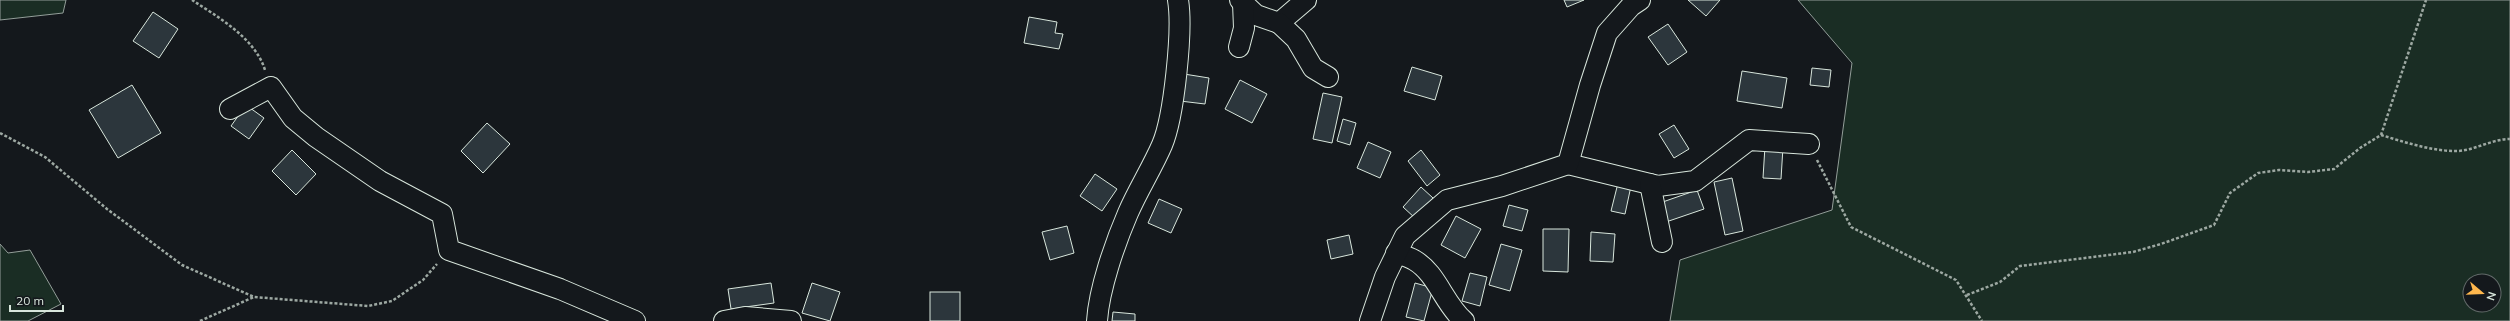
<svg xmlns="http://www.w3.org/2000/svg" width="2510" height="321" viewBox="0 0 2510 321" font-family="Mulish,sans-serif">
<style>
.green{fill:#1a2d24;stroke:#939e99;fill-rule:evenodd}
.building{fill:#2c363c;stroke:#d8e6dc}
.lines{fill:none;stroke-linecap:round;stroke-linejoin:round}
.minor-casing{stroke:#d8e6dc;stroke-width:22}
.path{stroke:#9da8a2;stroke-width:2.5;stroke-dasharray:3 2;stroke-linecap:butt}
.minor{stroke:#14181c;stroke-width:20}
</style>
<rect width="100%" height="100%" fill="#14181c"/>
<g class="green">
<polygon points="0,0 66,0 63,13 0,20"/>
<path d="M1798,0h712v321h-840l10,-61 152,-50 20,-147zM2470,281h24v24h-24z"/>
<polygon points="0,244 8,253 30,250 61,304 28,321 0,321"/>
</g>
<g class="building">
<polygon points="1564,0 1584,0 1567,7"/>
<polygon points="1688,0 1720,0 1706,16"/>
<polygon points="153,12 178,29 159,58 133,41"/>
<polygon points="1029,17 1057,22 1055,33 1063,34 1059,49 1024,43"/>
<polygon points="1668,24 1687,52 1668,65 1648,37"/>
<polygon points="1412,67 1442,76 1435,100 1404,91"/>
<polygon points="1812,68 1831,70 1829,87 1810,85"/>
<polygon points="1742,71 1787,78 1782,108 1737,101"/>
<polygon points="1184,74 1209,78 1205,104 1180,101"/>
<polygon points="1240,80 1267,94 1252,123 1225,109"/>
<polygon points="132,85 161,133 118,158 89,110"/>
<polygon points="1323,93 1342,97 1332,143 1313,139"/>
<polygon points="246,105 264,118 249,139 231,126"/>
<polygon points="1343,119 1356,123 1350,145 1337,141"/>
<polygon points="487,123 510,144 483,173 461,151"/>
<polygon points="1674,125 1689,149 1674,158 1659,134"/>
<polygon points="1368,142 1391,152 1380,178 1357,168"/>
<polygon points="1765,146 1783,147 1781,179 1763,178"/>
<polygon points="292,150 316,174 296,195 272,171"/>
<polygon points="1421,150 1440,175 1427,186 1408,161"/>
<polygon points="1095,174 1117,189 1102,211 1080,196"/>
<polygon points="1732,178 1743,231 1725,235 1714,182"/>
<polygon points="1618,183 1631,186 1625,214 1611,211"/>
<polygon points="1421,187 1433,198 1415,218 1403,207"/>
<polygon points="1697,190 1704,209 1663,223 1657,204"/>
<polygon points="1159,199 1182,209 1171,233 1148,223"/>
<polygon points="1509,205 1528,210 1522,231 1503,226"/>
<polygon points="1456,216 1481,229 1465,258 1441,245"/>
<polygon points="1067,226 1074,253 1050,260 1042,232"/>
<polygon points="1543,229 1569,229 1568,272 1543,271"/>
<polygon points="1591,232 1615,234 1613,262 1590,261"/>
<polygon points="1349,235 1353,254 1331,259 1327,240"/>
<polygon points="1501,244 1522,250 1510,291 1489,285"/>
<polygon points="1470,273 1487,277 1480,306 1462,301"/>
<polygon points="771,283 774,303 731,309 728,289"/>
<polygon points="812,283 840,292 830,321 802,313"/>
<polygon points="1415,283 1433,288 1424,321 1406,317"/>
<rect x="930" y="292" width="30" height="29"/>
<polygon points="1113,312 1135,314 1135,321 1112,321"/>
</g>
<g class="lines">
<defs>
<g id="minor">
<polyline points="1240,0 1256,15 1279,23 1306,0"/>
<polyline points="1279,23 1296,39 1313,68 1328,77"/>
<polyline points="1239,47 1244,28 1243,3"/>
<polyline points="230,109 271,87 293,118 316,137 380,181 442,214 449,250 560,289 635,321"/>
<polyline points="1568,164 1658,186 1695,181 1749,140 1809,144"/>
<polyline points="1650,184 1662,242"/>
<path d="M1396,253c6,2 13,4 18,7 23,13 30,44 50,61"/>
<polyline points="724,321 745,317 791,321"/>
<path d="M1097,321c2,-32 18,-78 31,-108 10,-23 24,-45 34,-68 12,-28 21,-115 16,-145"/>
<polyline points="1370,321 1385,277 1405,236 1447,200 1502,186 1568,164 1590,85 1607,33 1631,6 1640,0"/>
</g>
</defs>
<use href="#minor" class="minor-casing"/>
<g class="path">
<path d="M192,0c26,17 63,38 73,70"/>
<polyline points="0,133 45,157 107,209 182,265 254,297 368,306 392,301 423,280 437,264"/>
<path d="M2381,135c23,7 50,16 75,16 18,0 35,-12 54,-12"/>
<polyline points="1817,160 1851,227 1956,280 1982,321"/>
<polyline points="1967,295 2000,282 2020,266 2133,252 2161,244 2214,225 2230,193 2258,173 2279,170 2308,172 2334,169 2360,148 2381,135 2426,0"/>
<polyline points="200,321 254,297"/>
</g>
<use href="#minor" class="minor"/>
</g>
<g transform="translate(2482 293) rotate(109)"><circle r="19" fill="#14181c" stroke="#626a69"/>
<path d="M0-3L7 15L0 10L-7 15Z" fill="#ffb74d"/>
<text y="-6" font-size="11" font-weight="bold" text-anchor="middle" fill="#d8e6dc">N</text>
</g>
<path d="M10 305v6h53v-6" fill="none" stroke="#d8e6dc" stroke-width="2"/>
<text x="16" y="305" font-size="12" fill="#d8e6dc" stroke="#14181c" stroke-width="3" paint-order="stroke">20 m</text>
</svg>
